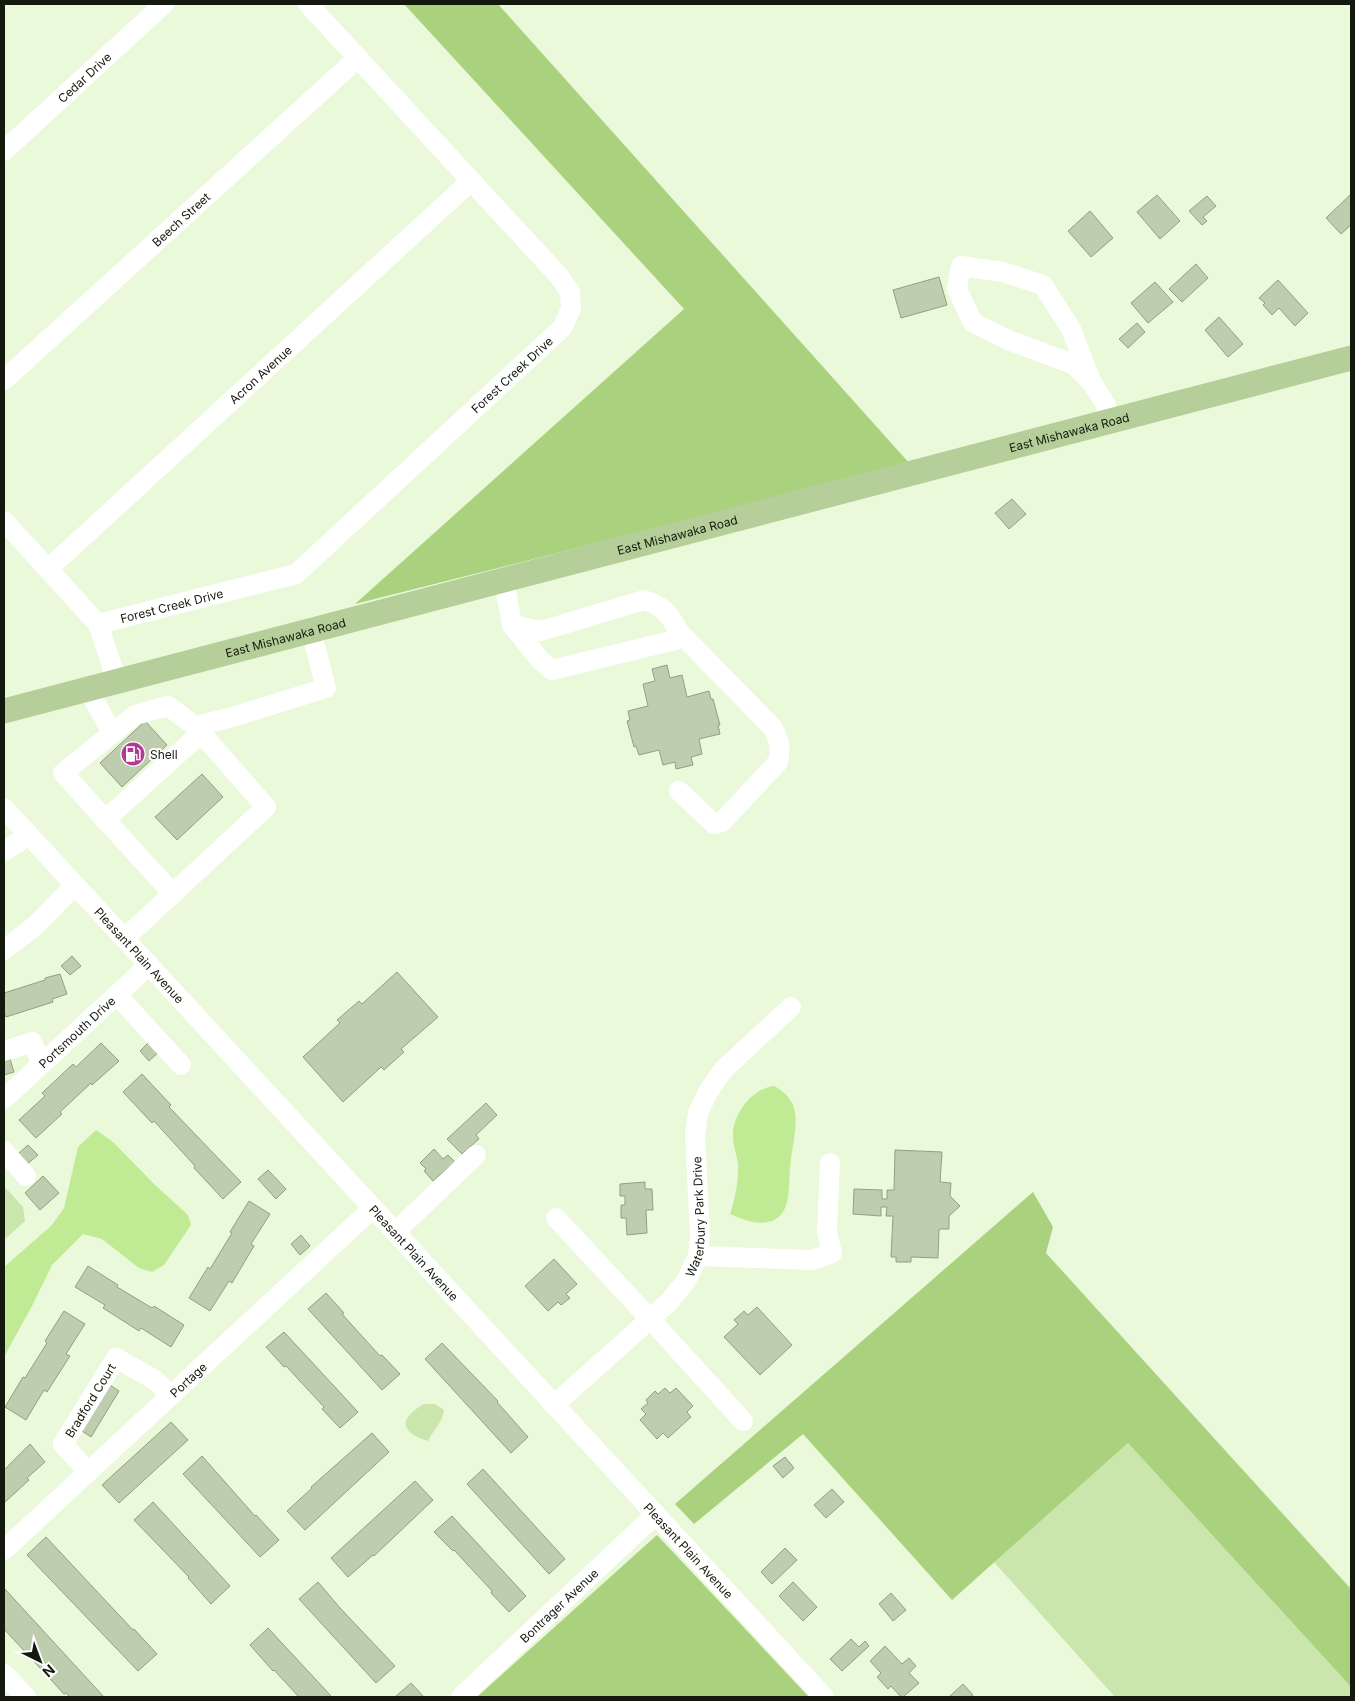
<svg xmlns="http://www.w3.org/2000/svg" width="1355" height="1701" viewBox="0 0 1355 1701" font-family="Inter,sans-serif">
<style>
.green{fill:#cae6ac}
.forest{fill:#aad27e}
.water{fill:#c1ea95}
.building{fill:#bdcdae;stroke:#91a082}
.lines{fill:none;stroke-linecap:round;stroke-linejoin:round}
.minor{stroke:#fff;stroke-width:20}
.major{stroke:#b6ce99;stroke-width:25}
.labels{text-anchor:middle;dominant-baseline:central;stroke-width:4;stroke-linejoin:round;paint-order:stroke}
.street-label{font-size:12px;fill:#14190e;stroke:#fff}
.poi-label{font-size:12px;fill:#14190e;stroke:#fff;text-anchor:start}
</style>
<rect width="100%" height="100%" fill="#e9f9d9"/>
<g class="green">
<polygon points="4,1186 23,1207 25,1221 4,1240"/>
<path d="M424,1404h11l9,6c-1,12 -11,20 -16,31 -29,-9 -29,-23 -4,-37z"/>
<polygon points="1128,1443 1351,1687 1351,1697 1115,1697 994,1562"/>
</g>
<g class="forest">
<polygon points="404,4 498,4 910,464 355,604 684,309"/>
<polygon points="1033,1192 1053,1227 1046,1253 1351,1589 1351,1687 1128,1443 952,1600 803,1434 694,1524 675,1504"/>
<polygon points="657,1535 809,1697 477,1697"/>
</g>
<g class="water">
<path d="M774,1086c8,4 15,10 19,19 6,16 0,37 -2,54 -2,12 -1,26 -3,38 -5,34 -35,28 -58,17 5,-15 9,-34 8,-50 -1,-9 -5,-18 -5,-27 -1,-22 18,-48 41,-51z"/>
<polygon points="96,1130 113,1142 154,1184 188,1215 191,1225 164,1265 152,1272 139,1268 102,1239 83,1234 52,1265 32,1306 4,1357 4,1267 51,1226 64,1208 78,1147"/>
</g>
<g class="building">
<polygon points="1351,194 1351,225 1341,234 1326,218"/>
<polygon points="1157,195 1180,221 1160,239 1137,212"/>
<polygon points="1207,196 1216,206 1203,217 1207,221 1202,225 1189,211"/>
<polygon points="1090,211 1113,238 1091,257 1068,231"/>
<polygon points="1196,264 1208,278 1182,302 1169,289"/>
<polygon points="939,277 947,305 901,318 893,290"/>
<polygon points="1278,280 1308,313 1295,326 1279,308 1272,315 1263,305 1265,303 1259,298"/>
<polygon points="1155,282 1173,302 1148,323 1131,303"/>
<polygon points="1219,317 1243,344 1228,357 1205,330"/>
<polygon points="1137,323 1145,332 1128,348 1119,339"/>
<polygon points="1012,499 1026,514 1009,529 995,513"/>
<polygon points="667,665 670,678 682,675 687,697 709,691 711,699 713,699 720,725 718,725 720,734 699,739 702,754 691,757 693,765 676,769 675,762 663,765 659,750 639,755 636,746 634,747 627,721 630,720 628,711 648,706 643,684 655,681 652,669"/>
<polygon points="145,721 167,745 122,787 100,763"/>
<polygon points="202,774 223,797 177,840 155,817"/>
<polygon points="72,956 81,966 70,975 61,966"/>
<polygon points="397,972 438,1017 401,1049 404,1052 384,1070 381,1067 343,1102 303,1057 340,1023 337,1020 359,1001 362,1004"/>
<polygon points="60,974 67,994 52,999 53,1002 6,1017 4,1013 4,993 45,980 45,978"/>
<polygon points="150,1041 160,1051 149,1061 140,1051"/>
<polygon points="101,1043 119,1061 92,1085 91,1083 60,1112 62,1114 36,1138 19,1120 45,1096 42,1093 73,1064 76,1067"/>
<polygon points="10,1059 14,1072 4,1075 4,1061"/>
<polygon points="142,1074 171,1105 169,1107 241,1182 223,1199 194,1168 195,1166 154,1121 152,1123 123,1092"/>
<polygon points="486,1103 497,1115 476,1135 479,1139 462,1154 447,1139"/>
<polygon points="28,1145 38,1155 27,1164 18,1154"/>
<polygon points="434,1149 443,1159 448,1155 455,1162 433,1181 424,1171 426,1169 420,1163"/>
<polygon points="895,1150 942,1152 940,1182 951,1183 950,1196 960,1206 949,1216 949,1229 939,1229 938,1258 911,1257 911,1262 896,1262 896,1257 891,1257 893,1216 886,1216 887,1207 881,1207 881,1216 853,1214 854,1189 882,1190 882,1199 887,1199 887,1190 894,1190"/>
<polygon points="268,1170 286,1189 276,1199 258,1179"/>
<polygon points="43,1176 59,1193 40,1210 25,1193"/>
<polygon points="645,1182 645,1189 652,1189 653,1210 646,1210 647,1233 627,1235 626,1218 621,1218 621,1205 625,1205 625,1196 620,1196 620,1184"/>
<polygon points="249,1201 270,1214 251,1244 254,1246 232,1283 229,1281 210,1311 189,1298 208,1267 210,1269 232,1233 230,1232"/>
<polygon points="301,1235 310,1246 300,1255 291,1244"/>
<polygon points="554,1259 577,1284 566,1294 570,1298 561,1305 558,1302 548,1311 525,1286"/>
<polygon points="88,1266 118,1285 117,1287 152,1308 154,1306 184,1325 171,1347 141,1328 139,1331 103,1308 105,1305 75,1287"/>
<polygon points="326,1293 344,1313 342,1314 380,1356 382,1355 400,1374 382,1390 308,1309"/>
<polygon points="757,1307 792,1345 760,1375 724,1337 738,1324 734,1320 744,1311 748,1315"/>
<polygon points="64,1311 85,1324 66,1354 70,1356 47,1392 44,1390 26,1420 5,1407 23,1377 25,1378 47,1343 45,1341"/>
<polygon points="284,1332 358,1412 340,1428 322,1409 324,1407 286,1366 284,1367 266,1347"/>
<polygon points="442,1343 498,1401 497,1402 528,1437 511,1453 425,1359"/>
<polygon points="107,1383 119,1391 91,1437 79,1429"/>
<polygon points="665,1388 670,1393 676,1388 693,1406 687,1412 691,1417 668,1438 663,1433 657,1439 640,1420 646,1414 641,1409 648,1403 646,1400 655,1391 658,1394"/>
<polygon points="171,1422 188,1440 119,1503 102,1485"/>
<polygon points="372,1433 389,1452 305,1530 287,1511 312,1488 311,1487"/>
<polygon points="30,1444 45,1462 27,1478 29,1480 4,1503 4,1470"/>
<polygon points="202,1456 255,1516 256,1515 279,1540 260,1557 183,1474"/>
<polygon points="785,1457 794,1468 783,1478 773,1466"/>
<polygon points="483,1469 565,1559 549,1574 467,1484"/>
<polygon points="415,1481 433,1500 374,1556 373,1555 348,1577 331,1558"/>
<polygon points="832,1489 844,1502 826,1518 814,1505"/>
<polygon points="153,1502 230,1586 211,1604 188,1578 189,1577 134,1520"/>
<polygon points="452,1516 526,1596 509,1612 491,1593 492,1591 454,1550 453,1551 434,1532"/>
<polygon points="46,1537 133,1630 134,1629 157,1654 138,1671 27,1555"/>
<polygon points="785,1548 797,1560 772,1584 761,1572"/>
<polygon points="318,1582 340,1608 395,1666 376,1683 299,1599"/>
<polygon points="793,1582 817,1607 803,1621 779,1596"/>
<polygon points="4,1588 104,1697 70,1697 66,1693 64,1694 4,1629"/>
<polygon points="891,1593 906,1610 893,1621 879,1604"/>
<polygon points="268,1628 332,1697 299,1697 274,1670 273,1671 250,1645"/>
<polygon points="851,1639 859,1647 865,1641 869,1646 842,1671 830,1659"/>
<polygon points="885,1646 902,1664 909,1658 916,1666 909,1673 919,1683 903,1697 901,1697 891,1686 888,1689 877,1677 881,1673 870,1661"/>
<polygon points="411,1683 424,1697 395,1697"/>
<polygon points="963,1684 973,1695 970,1697 951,1697 950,1696"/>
</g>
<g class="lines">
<g class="minor">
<path id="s1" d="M4,151l160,-147"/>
<path id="s2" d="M4,380l354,-322"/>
<polyline points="1091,381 1071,329 1043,285 1003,272 961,266 957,289 973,323 1011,341 1073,364 1091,381 1106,405 1108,422"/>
<polyline points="4,521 98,624 117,681"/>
<path id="s3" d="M48,569l423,-388"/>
<path d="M504,580l8,45 29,6 103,-31c18,6 26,13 34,31l-3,9 -123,30 -11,-9 -29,-36"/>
<path id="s4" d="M98,624l198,-50 266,-246 9,-19 -1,-17 -12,-17 -250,-271"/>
<path d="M678,631l94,96c8,14 9,19 6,35l-56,60 -8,2 -35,-33"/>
<polyline points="88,689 112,733"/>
<path id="s5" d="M4,808l820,889"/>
<polyline points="105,820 201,733"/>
<polyline points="4,851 17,843 28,833"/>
<polyline points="173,894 63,773 135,715 168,706 195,726"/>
<polyline points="125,938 266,807 195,726 229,718 326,688 311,630"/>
<polyline points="4,950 36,925 75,885"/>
<polyline points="117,995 181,1065"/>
<polyline points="4,1051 32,1042 42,1064"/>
<path id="s6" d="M4,1099l145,-134"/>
<polyline points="4,1151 26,1176"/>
<polyline points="556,1218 650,1319 743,1421"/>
<polyline points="395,1232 476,1155"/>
<polyline points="698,1256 813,1260 832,1253 827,1232 830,1163"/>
<path id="s7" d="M554,1405l114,-102 18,-22 12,-25 2,-20 -5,-102 3,-21 10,-21 15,-22 68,-63"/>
<path id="s8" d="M88,1472l-25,-28 53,-86 39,22 16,16"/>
<path id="s9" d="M4,1550l369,-342"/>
<polyline points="4,1674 26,1697"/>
<path id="s10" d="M461,1697l195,-183"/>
</g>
<path class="major" id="s11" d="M4,711l1347,-353"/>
</g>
<defs>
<symbol id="fuel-disc" viewBox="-11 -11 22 22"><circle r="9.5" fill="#b13b93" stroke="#fff"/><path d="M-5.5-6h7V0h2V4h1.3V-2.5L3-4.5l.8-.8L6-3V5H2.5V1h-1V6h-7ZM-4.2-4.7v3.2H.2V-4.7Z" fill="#fff"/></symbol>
</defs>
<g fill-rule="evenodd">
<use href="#fuel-disc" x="119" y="740" width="28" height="28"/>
</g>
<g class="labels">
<g class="street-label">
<text stroke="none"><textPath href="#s1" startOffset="109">Cedar Drive</textPath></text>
<text stroke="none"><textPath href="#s2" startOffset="239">Beech Street</textPath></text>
<text stroke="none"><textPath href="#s3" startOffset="288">Acron Avenue</textPath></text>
<text stroke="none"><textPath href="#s4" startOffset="498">Forest Creek Drive</textPath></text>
<text stroke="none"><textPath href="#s11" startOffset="1101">East Mishawaka Road</textPath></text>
<text stroke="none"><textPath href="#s11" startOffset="696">East Mishawaka Road</textPath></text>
<text stroke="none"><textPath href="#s4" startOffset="76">Forest Creek Drive</textPath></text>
<text stroke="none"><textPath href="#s11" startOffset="291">East Mishawaka Road</textPath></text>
<text stroke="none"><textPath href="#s5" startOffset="200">Pleasant Plain Avenue</textPath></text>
<text stroke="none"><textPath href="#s6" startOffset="99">Portsmouth Drive</textPath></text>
<text stroke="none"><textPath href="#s7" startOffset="248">Waterbury Park Drive</textPath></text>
<text stroke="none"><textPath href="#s5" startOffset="605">Pleasant Plain Avenue</textPath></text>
<text stroke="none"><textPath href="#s9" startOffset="251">Portage</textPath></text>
<text stroke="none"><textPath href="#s8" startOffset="89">Bradford Court</textPath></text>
<text stroke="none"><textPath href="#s5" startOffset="1010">Pleasant Plain Avenue</textPath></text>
<text stroke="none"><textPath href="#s10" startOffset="134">Bontrager Avenue</textPath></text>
</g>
<g class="poi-label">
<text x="150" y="754">Shell</text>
</g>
</g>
<rect width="1355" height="1701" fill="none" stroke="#14190e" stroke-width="10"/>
<g transform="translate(40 1661) rotate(138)" stroke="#ffffff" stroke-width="4" paint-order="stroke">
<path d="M0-4L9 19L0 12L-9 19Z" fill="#14190e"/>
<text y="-8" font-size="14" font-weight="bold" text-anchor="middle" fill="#14190e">N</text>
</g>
</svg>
